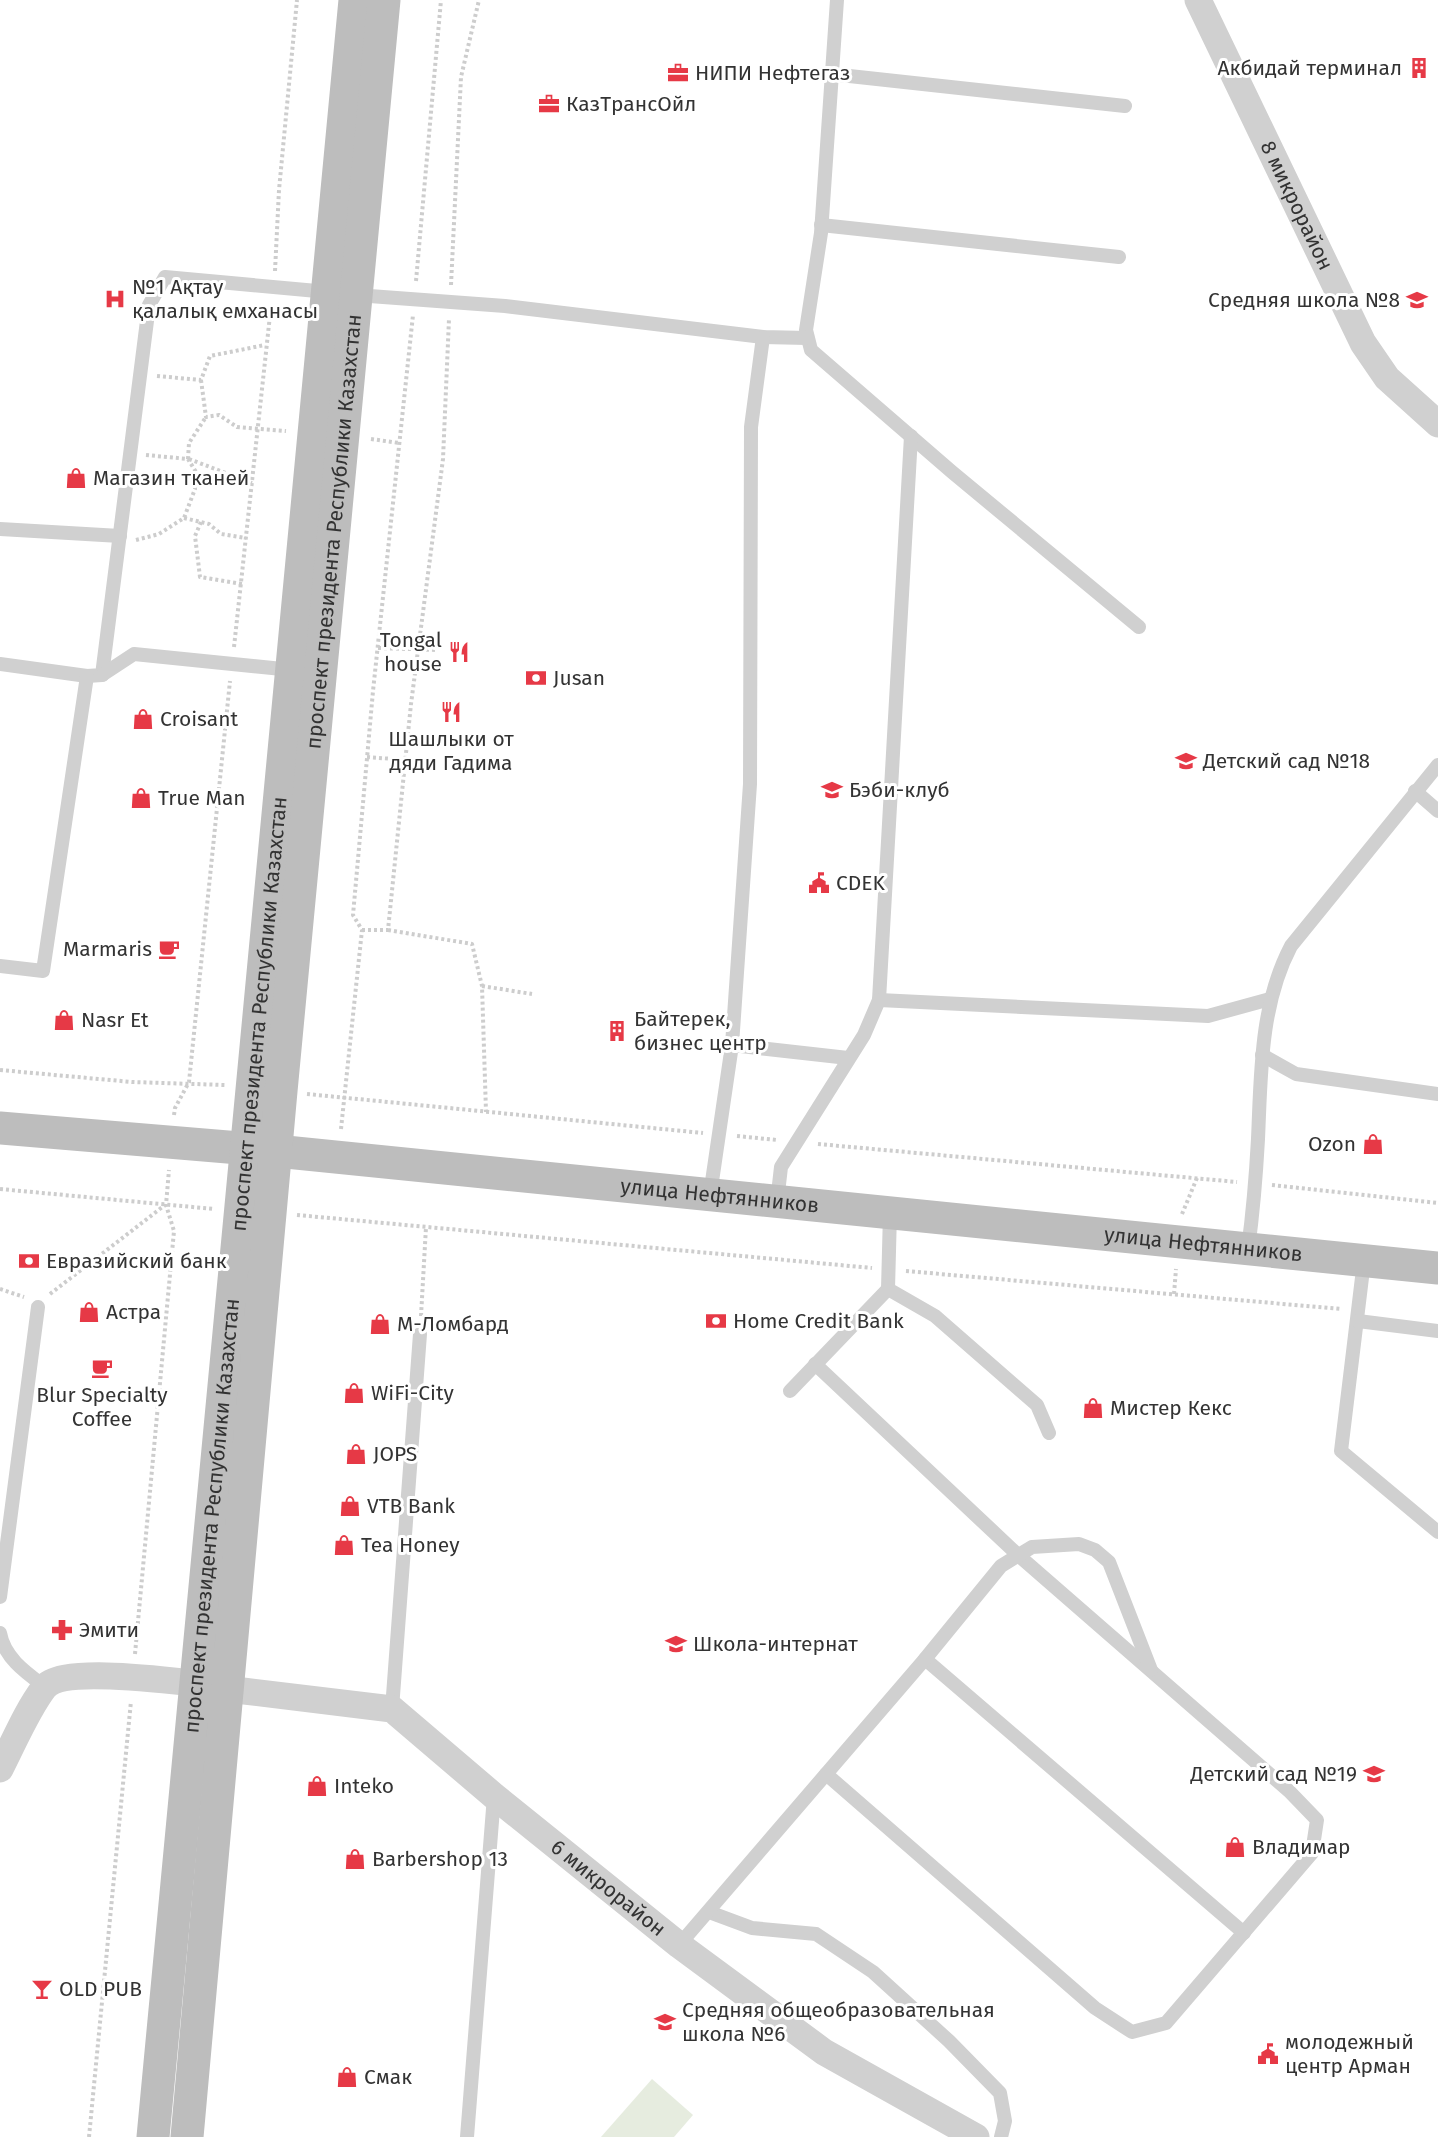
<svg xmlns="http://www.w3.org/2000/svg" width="1438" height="2137" viewBox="0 0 1438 2137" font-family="'Fira Sans',sans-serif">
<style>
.green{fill:#e6ecdf}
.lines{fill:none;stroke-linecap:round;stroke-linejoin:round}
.path{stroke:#cdcdcd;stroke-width:4;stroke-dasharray:3 3;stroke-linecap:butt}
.lane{stroke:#d0d0d0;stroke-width:14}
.street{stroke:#d0d0d0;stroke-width:27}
.secondary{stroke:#bdbdbd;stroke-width:33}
.labels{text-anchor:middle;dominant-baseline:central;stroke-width:6;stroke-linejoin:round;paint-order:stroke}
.poi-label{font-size:21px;fill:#333;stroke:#fff;text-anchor:start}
.street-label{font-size:21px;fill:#333;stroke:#fff}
</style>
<rect width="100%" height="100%" fill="#fff"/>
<polygon class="green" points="652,2079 693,2115 674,2137 601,2137"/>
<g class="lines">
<g class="path">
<polyline points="275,271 279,190 297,0"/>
<polyline points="416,281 441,0"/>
<polyline points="451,285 461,77 479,0"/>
<polyline points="157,376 201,380 210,356 265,345"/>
<polyline points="201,380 206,417 219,415 237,427 286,431"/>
<polyline points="371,439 399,443"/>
<polyline points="146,455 188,459 189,443 206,417"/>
<polyline points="189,459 252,483"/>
<polyline points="184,518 209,524 221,534 246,538"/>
<polyline points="201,522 195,536 200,577 242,584"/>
<polyline points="136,540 159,534 184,518 195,489 196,472 188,459"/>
<polyline points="234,647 271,306"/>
<polyline points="378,648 437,650"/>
<polyline points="367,757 419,761"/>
<polyline points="362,930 388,930 411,704 443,459 449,319"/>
<polyline points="388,930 472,944 482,986 486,1112"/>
<polyline points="482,986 532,994"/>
<polyline points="0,1070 132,1082 225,1085"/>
<polyline points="307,1094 703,1133"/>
<polyline points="174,1115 175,1108 189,1082 230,681"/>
<polyline points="341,1129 362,930 353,915 373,691 413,315"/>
<polyline points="737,1136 777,1140"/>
<polyline points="818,1144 1237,1182"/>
<polyline points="1272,1185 1438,1203"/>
<polyline points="0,1189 214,1209"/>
<polyline points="1182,1214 1197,1178"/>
<polyline points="297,1215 872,1268"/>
<polyline points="906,1271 1341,1309"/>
<polyline points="0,1289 24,1297"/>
<polyline points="50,1294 165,1205"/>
<polyline points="1174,1294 1176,1269"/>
<polyline points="421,1316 426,1227"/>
<polyline points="135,1654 174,1231 166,1205 169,1170"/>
<polyline points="89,2137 131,1701"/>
</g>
<g class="lane">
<polyline points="837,0 821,233 806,330 811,350 952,472 1139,627"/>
<polyline points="831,74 1125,106"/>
<polyline points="821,225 1119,257"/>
<polyline points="356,295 505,306 763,337 807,338"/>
<polyline points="0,529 120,536"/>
<polyline points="0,664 87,676 102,675 149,305 165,277 328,292"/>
<polyline points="102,675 134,654 292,670"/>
<polyline points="1415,791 1438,811"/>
<polyline points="0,966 43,971 87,676"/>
<polyline points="879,1000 911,436"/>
<polyline points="732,1045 848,1058"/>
<polyline points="1262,1055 1296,1074 1438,1094"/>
<polyline points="710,1195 732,1045 750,784 751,427 763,337"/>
<polyline points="777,1202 781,1167 864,1035 879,1000 1208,1016 1270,999"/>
<polyline points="890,1213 888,1289 935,1316 1037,1405 1049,1433"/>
<path d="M1248,1249c5,-37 8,-73 10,-110 3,-66 2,-134 33,-193l147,-181"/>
<polyline points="1364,1261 1341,1451 1438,1532"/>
<polyline points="1358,1321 1438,1331"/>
<polyline points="815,1364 1018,1555 1289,1791 1317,1820 1312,1853 1166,2023 1132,2032 1095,2008 826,1774"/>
<polyline points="790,1391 888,1289"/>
<polyline points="0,1597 38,1307"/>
<path d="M0,1633c4,24 25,39 44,53"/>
<polyline points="925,1659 1244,1933"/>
<polyline points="392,1709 420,1334"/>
<polyline points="709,1912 752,1928 816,1934 873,1972 949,2041 1000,2093 1005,2121 1001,2137"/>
<polyline points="679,1945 925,1659 1001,1566 1032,1547 1079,1544 1095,1550 1109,1562 1151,1670"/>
<polyline points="467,2137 494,1796"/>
</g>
<g class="street">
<path id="s1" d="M1198,0l165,343 24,35 51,46"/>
<path id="s2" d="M227,1689l165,20 102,87 185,149 145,107 152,85"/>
<path d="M0,1769c13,-25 27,-59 44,-81 17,-23 123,-7 152,-5"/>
</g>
<g class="secondary">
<path id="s3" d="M0,1128l276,23 1162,117"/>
<path id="s4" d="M153,2137l202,-2137"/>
<path id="s5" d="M187,2137l94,-1046 103,-1091"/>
</g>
</g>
<defs>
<symbol id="building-bare" viewBox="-9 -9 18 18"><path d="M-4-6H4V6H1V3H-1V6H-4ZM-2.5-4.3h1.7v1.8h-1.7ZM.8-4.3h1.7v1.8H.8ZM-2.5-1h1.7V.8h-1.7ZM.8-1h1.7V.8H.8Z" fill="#e63946" stroke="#fff" stroke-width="2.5" paint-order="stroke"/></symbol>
<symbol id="office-bare" viewBox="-9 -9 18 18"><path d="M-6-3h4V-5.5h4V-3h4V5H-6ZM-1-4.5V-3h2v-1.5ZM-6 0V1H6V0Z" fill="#e63946" stroke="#fff" stroke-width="2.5" paint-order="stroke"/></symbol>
<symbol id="hospital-bare" viewBox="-9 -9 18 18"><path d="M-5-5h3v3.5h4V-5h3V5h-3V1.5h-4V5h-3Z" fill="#e63946" stroke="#fff" stroke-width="2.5" paint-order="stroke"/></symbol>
<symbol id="school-bare" viewBox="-9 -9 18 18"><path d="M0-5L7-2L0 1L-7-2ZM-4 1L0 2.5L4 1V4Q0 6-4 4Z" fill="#e63946" stroke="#fff" stroke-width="2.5" paint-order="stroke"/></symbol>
<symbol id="shop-bare" viewBox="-9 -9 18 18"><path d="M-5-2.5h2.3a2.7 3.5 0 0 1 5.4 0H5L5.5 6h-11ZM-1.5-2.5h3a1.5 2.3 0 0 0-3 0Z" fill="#e63946" stroke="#fff" stroke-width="2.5" paint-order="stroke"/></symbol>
<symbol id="restaurant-bare" viewBox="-9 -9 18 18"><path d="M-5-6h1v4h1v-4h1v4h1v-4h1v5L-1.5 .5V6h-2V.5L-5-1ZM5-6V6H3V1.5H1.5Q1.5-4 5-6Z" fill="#e63946" stroke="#fff" stroke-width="2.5" paint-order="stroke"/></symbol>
<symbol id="bank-bare" viewBox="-9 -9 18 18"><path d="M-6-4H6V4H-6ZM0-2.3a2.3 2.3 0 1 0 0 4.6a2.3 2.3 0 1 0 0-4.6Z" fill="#e63946" stroke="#fff" stroke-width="2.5" paint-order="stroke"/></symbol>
<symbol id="civic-bare" viewBox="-9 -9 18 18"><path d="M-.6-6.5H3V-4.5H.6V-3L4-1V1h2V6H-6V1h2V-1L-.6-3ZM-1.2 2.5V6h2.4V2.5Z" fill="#e63946" stroke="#fff" stroke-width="2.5" paint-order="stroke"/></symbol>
<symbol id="cafe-bare" viewBox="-9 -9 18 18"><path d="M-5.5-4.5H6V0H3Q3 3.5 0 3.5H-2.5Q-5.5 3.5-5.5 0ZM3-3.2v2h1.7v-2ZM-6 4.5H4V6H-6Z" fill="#e63946" stroke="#fff" stroke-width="2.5" paint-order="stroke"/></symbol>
<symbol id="pharmacy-bare" viewBox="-9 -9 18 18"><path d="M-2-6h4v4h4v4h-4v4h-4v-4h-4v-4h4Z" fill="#e63946" stroke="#fff" stroke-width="2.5" paint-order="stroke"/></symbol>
<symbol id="bar-bare" viewBox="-9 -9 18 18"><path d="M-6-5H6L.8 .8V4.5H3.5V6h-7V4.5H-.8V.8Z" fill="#e63946" stroke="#fff" stroke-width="2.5" paint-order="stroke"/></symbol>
</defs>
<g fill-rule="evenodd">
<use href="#building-bare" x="1404" y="53" width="30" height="30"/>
<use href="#office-bare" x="663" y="58" width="30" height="30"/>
<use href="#office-bare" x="534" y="89" width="30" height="30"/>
<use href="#hospital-bare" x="100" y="284" width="30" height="30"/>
<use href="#school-bare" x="1402" y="285" width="30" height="30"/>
<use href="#shop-bare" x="61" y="463" width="30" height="30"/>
<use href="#restaurant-bare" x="444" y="637" width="30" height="30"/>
<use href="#bank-bare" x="521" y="663" width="30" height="30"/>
<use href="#restaurant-bare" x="436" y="697" width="30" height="30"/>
<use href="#shop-bare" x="128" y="704" width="30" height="30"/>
<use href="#school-bare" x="1171" y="746" width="30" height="30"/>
<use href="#school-bare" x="817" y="775" width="30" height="30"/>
<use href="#shop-bare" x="126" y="783" width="30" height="30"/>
<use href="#civic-bare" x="804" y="868" width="30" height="30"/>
<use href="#cafe-bare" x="154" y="934" width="30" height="30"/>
<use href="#shop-bare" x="49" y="1005" width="30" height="30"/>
<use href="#building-bare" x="602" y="1016" width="30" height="30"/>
<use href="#shop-bare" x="1358" y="1129" width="30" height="30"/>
<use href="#bank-bare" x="14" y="1246" width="30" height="30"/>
<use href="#shop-bare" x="74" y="1297" width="30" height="30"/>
<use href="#bank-bare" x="701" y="1306" width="30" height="30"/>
<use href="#shop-bare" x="365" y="1309" width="30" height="30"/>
<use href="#cafe-bare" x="87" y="1353" width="30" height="30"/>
<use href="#shop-bare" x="339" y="1378" width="30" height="30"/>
<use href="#shop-bare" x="1078" y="1393" width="30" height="30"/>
<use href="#shop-bare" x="341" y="1439" width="30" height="30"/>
<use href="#shop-bare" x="335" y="1491" width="30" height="30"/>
<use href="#shop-bare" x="329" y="1530" width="30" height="30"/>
<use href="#pharmacy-bare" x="47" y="1615" width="30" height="30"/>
<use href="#school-bare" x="661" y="1629" width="30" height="30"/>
<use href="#school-bare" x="1359" y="1759" width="30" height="30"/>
<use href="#shop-bare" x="302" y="1771" width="30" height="30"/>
<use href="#shop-bare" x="1220" y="1832" width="30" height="30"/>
<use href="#shop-bare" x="340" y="1844" width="30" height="30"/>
<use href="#bar-bare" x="27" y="1974" width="30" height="30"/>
<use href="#school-bare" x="650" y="2007" width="30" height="30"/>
<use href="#civic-bare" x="1253" y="2039" width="30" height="30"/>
<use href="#shop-bare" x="332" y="2062" width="30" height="30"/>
</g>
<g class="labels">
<g class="poi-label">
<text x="1402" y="68" text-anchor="end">Акбидай терминал</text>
<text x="695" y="73">НИПИ Нефтегаз</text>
<text x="566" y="104">КазТрансОйл</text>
<text x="132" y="287">№1 Ақтау<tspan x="132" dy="24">қалалық емханасы</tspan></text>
<text x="1400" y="300" text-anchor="end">Средняя школа №8</text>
<text x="93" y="478">Магазин тканей</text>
<text x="442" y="640" text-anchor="end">Tongal<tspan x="442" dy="24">house</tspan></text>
<text x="553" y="678">Jusan</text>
<text x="160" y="719">Croisant</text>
<text x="451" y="739" text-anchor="middle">Шашлыки от<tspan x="451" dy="24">дяди Гадима</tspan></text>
<text x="1203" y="761">Детский сад №18</text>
<text x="849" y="790">Бэби-клуб</text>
<text x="158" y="798">True Man</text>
<text x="836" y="883">CDEK</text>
<text x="152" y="949" text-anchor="end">Marmaris</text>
<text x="634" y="1019">Байтерек,<tspan x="634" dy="24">бизнес центр</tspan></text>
<text x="81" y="1020">Nasr Et</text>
<text x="1356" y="1144" text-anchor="end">Ozon</text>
<text x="46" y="1261">Евразийский банк</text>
<text x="106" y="1312">Астра</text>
<text x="733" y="1321">Home Credit Bank</text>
<text x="397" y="1324">М-Ломбард</text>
<text x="371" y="1393">WiFi-City</text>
<text x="102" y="1395" text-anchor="middle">Blur Specialty<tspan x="102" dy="24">Coffee</tspan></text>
<text x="1110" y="1408">Мистер Кекс</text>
<text x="373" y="1454">JOPS</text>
<text x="367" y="1506">VTB Bank</text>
<text x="361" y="1545">Tea Honey</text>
<text x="79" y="1630">Эмити</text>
<text x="693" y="1644">Школа-интернат</text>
<text x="1357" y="1774" text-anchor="end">Детский сад №19</text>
<text x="334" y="1786">Inteko</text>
<text x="1252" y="1847">Владимар</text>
<text x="372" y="1859">Barbershop 13</text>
<text x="59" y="1989">OLD PUB</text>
<text x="682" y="2010">Средняя общеобразовательная<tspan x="682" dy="24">школа №6</tspan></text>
<text x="1285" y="2042">молодежный<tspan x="1285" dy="24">центр Арман</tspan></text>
<text x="364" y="2077">Смак</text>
</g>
<g class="street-label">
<text stroke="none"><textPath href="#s1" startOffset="228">8 микрорайон</textPath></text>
<text stroke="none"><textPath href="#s5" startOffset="1612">проспект президента Республики Казахстан</textPath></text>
<text stroke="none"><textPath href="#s4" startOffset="1128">проспект президента Республики Казахстан</textPath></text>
<text stroke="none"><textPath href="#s3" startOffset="723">улица Нефтянников</textPath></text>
<text stroke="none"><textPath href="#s3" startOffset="1209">улица Нефтянников</textPath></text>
<text stroke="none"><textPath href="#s4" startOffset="624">проспект президента Республики Казахстан</textPath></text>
<text stroke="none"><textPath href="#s2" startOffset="447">6 микрорайон</textPath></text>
</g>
</g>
</svg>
